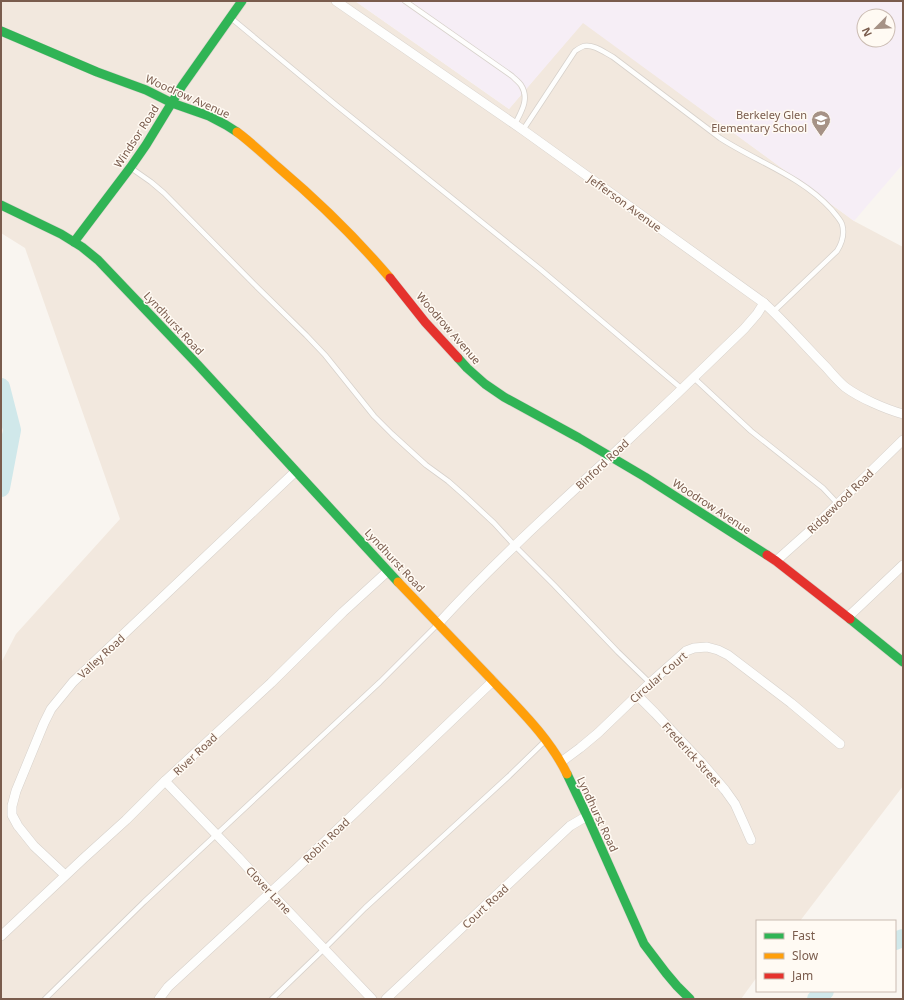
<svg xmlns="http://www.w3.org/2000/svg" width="904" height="1000" viewBox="0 0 904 1000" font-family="'Noto Sans',sans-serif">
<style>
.residential{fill:#f2e8de}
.education{fill:#f6eef6;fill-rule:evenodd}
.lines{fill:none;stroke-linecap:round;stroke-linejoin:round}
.river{stroke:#d0e8ea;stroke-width:18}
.lane-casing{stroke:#d7d1cb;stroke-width:6}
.street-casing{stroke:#d7d1cb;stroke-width:10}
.fast-casing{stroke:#d9d2cb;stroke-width:10}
.slow-casing{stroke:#d9d2cb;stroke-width:10}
.jam-casing{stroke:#d9d2cb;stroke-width:10}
.lane{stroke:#fefefd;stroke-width:4.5}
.street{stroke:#fefefd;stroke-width:9}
.fast{stroke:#30b455;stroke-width:9}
.slow{stroke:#ff9f0a;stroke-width:9}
.jam{stroke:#e5322d;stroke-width:9}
.labels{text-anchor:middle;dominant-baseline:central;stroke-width:3;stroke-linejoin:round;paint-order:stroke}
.street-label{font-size:11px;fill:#7a5c4d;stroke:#fffaf3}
.poi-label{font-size:11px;fill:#7a5c4d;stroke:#fffaf3;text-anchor:end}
</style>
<rect width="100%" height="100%" fill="#f9f5f0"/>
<polygon class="residential" points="1,1 355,1 509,109 583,22 854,221 903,247 903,786 800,921 757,921 757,977 741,999 1,999 1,663 16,634 120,519 25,248 1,233"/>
<path class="education" d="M355,1h548v163l-49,57 -271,-198 -74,86zM864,16h24v24h-24z"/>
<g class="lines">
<g class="river">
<polyline points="1,387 12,430 1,488"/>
<polyline points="895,941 903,938"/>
<polyline points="816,999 825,991"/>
</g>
<defs>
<g id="lane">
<path d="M405,1l107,75c3,3 7,6 9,9 9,14 0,27 -6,39"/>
<polyline points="231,18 336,105 540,269 682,389"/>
<path d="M523,130l52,-79c3,-2 6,-4 9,-5 10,-2 21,7 29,11l107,81c37,24 81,38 111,71 4,5 9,10 11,15 3,10 0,19 -5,27l-64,61"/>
<polyline points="131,168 151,182 164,193 254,284 306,335 325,355 374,416 392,434 426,465 448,481 465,496 494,523 515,546 554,585 618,652 650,683"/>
<polyline points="694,378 751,431 823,488 838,504"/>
<polyline points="45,999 144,902 380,682 437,625"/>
<polyline points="272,999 324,949 365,908 509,776 545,741"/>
</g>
<g id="street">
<path d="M336,1l187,129 241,173c22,20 41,43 62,64 6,7 12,14 19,20 15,11 40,22 58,27"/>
<polyline points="776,561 813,528 903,440"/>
<polyline points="848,617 903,565"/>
<path d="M438,624c54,-59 113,-113 172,-167 45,-42 90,-85 134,-128l13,-15 7,-11"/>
<polyline points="637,695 655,713 669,728 701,762 725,790 735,804 744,824 751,840"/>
<polyline points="561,762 580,748 598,733 650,683 686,651 694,648 707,647 718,650 728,655 791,703 840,744"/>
<polyline points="165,781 238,857 270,892 372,999"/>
<polyline points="65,875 34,846 18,826 12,815 12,806 16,791 44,723 51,709 73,682 296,471"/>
<polyline points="1,936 84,858 126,820 165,781 271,683 343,612 388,571"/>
<polyline points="159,999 168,987 296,869 493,681"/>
<polyline points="386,999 570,826 587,816"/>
</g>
<g id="fast">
<polyline points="1,31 97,72 146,90 172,103 209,116 226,125 237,132"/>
<polyline points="1,205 61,234 82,247 98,260 198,365 398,582"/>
<polyline points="74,242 130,168 146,145 182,86 242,1"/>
<polyline points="458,358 467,368 485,384 504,397 579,438 645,477 767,555"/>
<polyline points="850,619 903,662"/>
<polyline points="567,774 587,816 644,944 666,973 677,986 690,999"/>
</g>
<g id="slow">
<path d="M237,132c15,11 28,24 42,36 40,34 77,70 111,110"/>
<path d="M398,582c31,32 62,65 93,97 27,29 58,58 76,95"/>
</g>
<g id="jam">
<polyline points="390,278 425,322 458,358"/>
<polyline points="767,555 776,561 850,619"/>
</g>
</defs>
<use href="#lane" class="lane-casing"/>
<use href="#street" class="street-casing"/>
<use href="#fast" class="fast-casing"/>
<use href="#slow" class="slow-casing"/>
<use href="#jam" class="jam-casing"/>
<use href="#lane" class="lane"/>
<use href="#street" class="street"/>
<use href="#fast" class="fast"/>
<use href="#slow" class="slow"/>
<use href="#jam" class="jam"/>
</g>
<defs>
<symbol id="school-pin" viewBox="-11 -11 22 30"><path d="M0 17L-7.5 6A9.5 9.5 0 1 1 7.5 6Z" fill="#a69286" stroke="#fffaf3"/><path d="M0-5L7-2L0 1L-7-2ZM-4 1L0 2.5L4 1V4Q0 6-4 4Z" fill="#fff"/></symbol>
</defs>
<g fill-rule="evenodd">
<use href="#school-pin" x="810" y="109" width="22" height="30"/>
</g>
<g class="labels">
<g class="street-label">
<text transform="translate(188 96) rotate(24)">Woodrow Avenue</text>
<text transform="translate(136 136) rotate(-57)">Windsor Road</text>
<text transform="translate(625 203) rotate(36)">Jefferson Avenue</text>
<text transform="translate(174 323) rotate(47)">Lyndhurst Road</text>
<text transform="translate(449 328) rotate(49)">Woodrow Avenue</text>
<text transform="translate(602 464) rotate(-43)">Binford Road</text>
<text transform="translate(840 501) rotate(-44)">Ridgewood Road</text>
<text transform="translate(712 506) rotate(33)">Woodrow Avenue</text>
<text transform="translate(395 560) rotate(47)">Lyndhurst Road</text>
<text transform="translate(101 656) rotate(-43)">Valley Road</text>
<text transform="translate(658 677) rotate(-41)">Circular Court</text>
<text transform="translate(195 754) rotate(-43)">River Road</text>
<text transform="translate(692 754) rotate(48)">Frederick Street</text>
<text transform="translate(598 814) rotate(65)">Lyndhurst Road</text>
<text transform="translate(326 840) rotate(-44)">Robin Road</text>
<text transform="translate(269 890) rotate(47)">Clover Lane</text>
<text transform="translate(485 906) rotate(-43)">Court Road</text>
</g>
<g class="poi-label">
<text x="807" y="114">Berkeley Glen<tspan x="807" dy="13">Elementary School</tspan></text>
</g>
</g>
<rect width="904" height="1000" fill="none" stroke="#7a5c4d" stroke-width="4"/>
<rect x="756" y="920" width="140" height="72" fill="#fffaf3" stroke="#cabbb1"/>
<rect x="764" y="933" width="20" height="6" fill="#30b455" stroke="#cabbb1"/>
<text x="792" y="940" font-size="12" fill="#7a5c4d">Fast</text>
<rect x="764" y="953" width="20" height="6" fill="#ff9f0a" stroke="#cabbb1"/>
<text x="792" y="960" font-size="12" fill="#7a5c4d">Slow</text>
<rect x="764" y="973" width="20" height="6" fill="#e5322d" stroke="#cabbb1"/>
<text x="792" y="980" font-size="12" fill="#7a5c4d">Jam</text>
<g transform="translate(876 28) rotate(246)"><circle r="19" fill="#fffaf3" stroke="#cabbb1"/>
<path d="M0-3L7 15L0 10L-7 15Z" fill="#a69286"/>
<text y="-6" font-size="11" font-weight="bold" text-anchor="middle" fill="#7a5c4d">N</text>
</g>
</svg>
